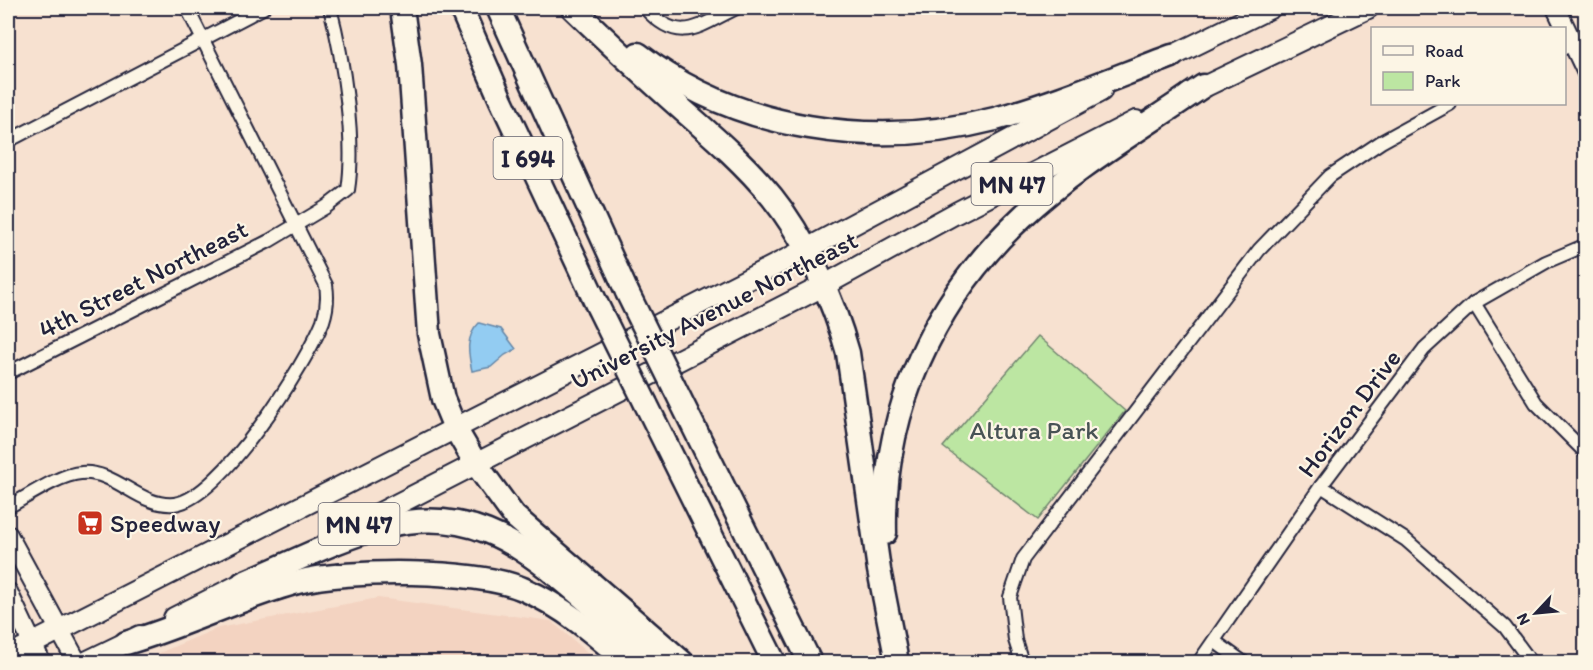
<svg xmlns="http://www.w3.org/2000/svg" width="1593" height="670" viewBox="0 0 1593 670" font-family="Itim,sans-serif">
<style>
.built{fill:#f3d3c1}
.green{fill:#bce6a2;stroke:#6f846e;stroke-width:1.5}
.water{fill:#93ccf2;stroke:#6688a9;stroke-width:1.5}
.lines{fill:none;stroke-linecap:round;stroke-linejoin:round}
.street-casing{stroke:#22223b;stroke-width:16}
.secondary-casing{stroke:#22223b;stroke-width:22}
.primary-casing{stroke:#22223b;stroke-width:24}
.highway-casing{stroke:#22223b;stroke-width:27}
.street{stroke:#fcf5e5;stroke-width:12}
.secondary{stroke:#fcf5e5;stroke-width:18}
.primary{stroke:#fcf5e5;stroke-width:20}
.highway{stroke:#fcf5e5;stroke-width:22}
.highway-bridge-casing{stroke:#22223b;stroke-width:27;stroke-linecap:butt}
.highway-bridge{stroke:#fcf5e5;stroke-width:22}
.labels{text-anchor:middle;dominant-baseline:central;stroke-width:4.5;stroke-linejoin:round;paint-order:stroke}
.shield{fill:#fcf5e5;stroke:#63616e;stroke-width:1.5}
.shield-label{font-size:24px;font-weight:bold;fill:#22223b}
.street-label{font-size:26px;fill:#22223b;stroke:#fcf5e5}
.park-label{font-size:26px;fill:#485355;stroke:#fcf5e5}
.poi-label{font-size:26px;fill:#22223b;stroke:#fcf5e5;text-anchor:start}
</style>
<rect width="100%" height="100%" fill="#f7e1d0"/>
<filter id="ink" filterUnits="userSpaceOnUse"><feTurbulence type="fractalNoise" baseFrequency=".0167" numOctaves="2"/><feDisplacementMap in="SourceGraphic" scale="12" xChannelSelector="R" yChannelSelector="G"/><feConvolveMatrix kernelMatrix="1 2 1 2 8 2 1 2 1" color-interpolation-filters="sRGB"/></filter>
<g filter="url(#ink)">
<polygon class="built" points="378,598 551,621 599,662 138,662 218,628"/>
<polygon class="green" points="1038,336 1125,411 1038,520 943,447"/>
<path class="water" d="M479,323l22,6 15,20 -11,6 -14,12 -19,4c-4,-18 -7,-34 7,-48z"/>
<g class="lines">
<defs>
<g id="street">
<path d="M645,8c34,38 54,18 91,0"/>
<polyline points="1564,48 1586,38"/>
<polyline points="8,141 263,8"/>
<polyline points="1474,303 1536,403 1586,453"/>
<path d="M8,373l261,-132 57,-34 22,-17c8,-50 -5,-133 -18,-182"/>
<polyline points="1321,486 1406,540 1505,627 1531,662"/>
<path d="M8,507c19,-10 52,-33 73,-34 35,-3 58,34 93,31 47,-5 132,-140 149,-183 4,-12 5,-24 3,-36l-139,-277"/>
<polyline points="1214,641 1243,662"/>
<polyline points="1022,662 1015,640 1010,597 1023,559 1259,250 1330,176 1381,142 1450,104"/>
<polyline points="1199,662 1321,486 1424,349 1474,303 1546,262 1586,245"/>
</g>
<g id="secondary">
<polyline points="1556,8 1586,71"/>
<polyline points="8,535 77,662"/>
<polyline points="8,592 41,662"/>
</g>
<g id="primary">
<polyline points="1160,62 1270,8"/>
<polyline points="1189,94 1368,8"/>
<polyline points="345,531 823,286 956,213 1136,121"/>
<polyline points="174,618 257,576"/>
<polyline points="8,656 805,250 1101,91"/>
<polyline points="86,662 140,636"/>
</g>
<g id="highway">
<polyline points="402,8 410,65 429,334 443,399 455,428 476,464 514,516 682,662"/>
<polyline points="461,8 501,100 598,307"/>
<polyline points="498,8 627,292"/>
<path d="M573,8c36,35 73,69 111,103 31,27 62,54 88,86 34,42 62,105 76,156l31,217 18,92"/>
<path d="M638,54c100,77 237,96 357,65 60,-16 118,-41 177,-63"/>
<polyline points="674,387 810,662"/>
<polyline points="646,404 774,662"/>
<path d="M885,533c-3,-122 49,-234 137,-316 54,-51 121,-89 181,-131"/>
<path d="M243,583c47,-19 95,-45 143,-57 79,-19 128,13 185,61 27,23 53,46 80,68"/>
<path d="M126,643c59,-17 113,-45 172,-61 50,-13 178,-13 225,7 40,17 72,45 104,73"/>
</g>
</defs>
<use href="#street" class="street-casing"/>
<use href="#secondary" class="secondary-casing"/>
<use href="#primary" class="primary-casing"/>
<use href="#highway" class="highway-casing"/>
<use href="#street" class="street"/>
<use href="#secondary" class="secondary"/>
<use href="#primary" class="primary"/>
<use href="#highway" class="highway"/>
<defs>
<g id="highway-bridge">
<polyline points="627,292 674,387"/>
<polyline points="598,307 646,404"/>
</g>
</defs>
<use href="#highway-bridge" class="highway-bridge-casing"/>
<use href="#highway-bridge" class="highway-bridge"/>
</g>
</g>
<defs>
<symbol id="supermarket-square" viewBox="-11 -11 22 22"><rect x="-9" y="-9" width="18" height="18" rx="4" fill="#c8321e" stroke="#fcf5e5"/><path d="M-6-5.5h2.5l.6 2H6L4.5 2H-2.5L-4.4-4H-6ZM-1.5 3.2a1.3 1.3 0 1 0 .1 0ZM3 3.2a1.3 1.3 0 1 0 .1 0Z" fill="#fff"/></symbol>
</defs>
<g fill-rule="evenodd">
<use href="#supermarket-square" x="75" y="508" width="30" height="30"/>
</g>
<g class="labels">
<g class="shield">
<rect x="493.5" y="137" width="69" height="42" rx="4.5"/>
<rect x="971.5" y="163" width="81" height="42" rx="4.5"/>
<rect x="318.5" y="503" width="81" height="42" rx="4.5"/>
</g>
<g class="shield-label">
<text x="528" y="158">I 694</text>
<text x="1012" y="184">MN 47</text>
<text x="359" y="524">MN 47</text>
</g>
<g class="street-label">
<text transform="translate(143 279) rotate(-27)">4th Street Northeast</text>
<text transform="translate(714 310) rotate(-27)">University Avenue Northeast</text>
<text transform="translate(1349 413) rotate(-53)">Horizon Drive</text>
</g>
<g class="park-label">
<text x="1034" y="430">Altura Park</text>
</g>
<g class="poi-label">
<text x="110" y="523">Speedway</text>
</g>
</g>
<rect width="1593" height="670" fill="none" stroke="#fcf5e5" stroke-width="30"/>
<rect x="15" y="15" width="1563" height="640" fill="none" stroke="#22223b" stroke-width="2" filter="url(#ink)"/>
<rect x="1371" y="27" width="195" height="78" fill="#fcf5e5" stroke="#a5a1a1" stroke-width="1.5"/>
<rect x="1383" y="46" width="30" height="9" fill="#fcf5e5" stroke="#a5a1a1" stroke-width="1.5"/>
<text x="1425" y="57" font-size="18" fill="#22223b">Road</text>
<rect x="1383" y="72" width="30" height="18" fill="#bce6a2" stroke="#a5a1a1" stroke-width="1.5"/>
<text x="1425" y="87" font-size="18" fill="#22223b">Park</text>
<g transform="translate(1536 613) rotate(244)" stroke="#fcf5e5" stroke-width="4.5" paint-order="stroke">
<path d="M0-4.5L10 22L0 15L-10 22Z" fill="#22223b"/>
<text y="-9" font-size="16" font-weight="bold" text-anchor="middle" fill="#22223b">N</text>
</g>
</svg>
